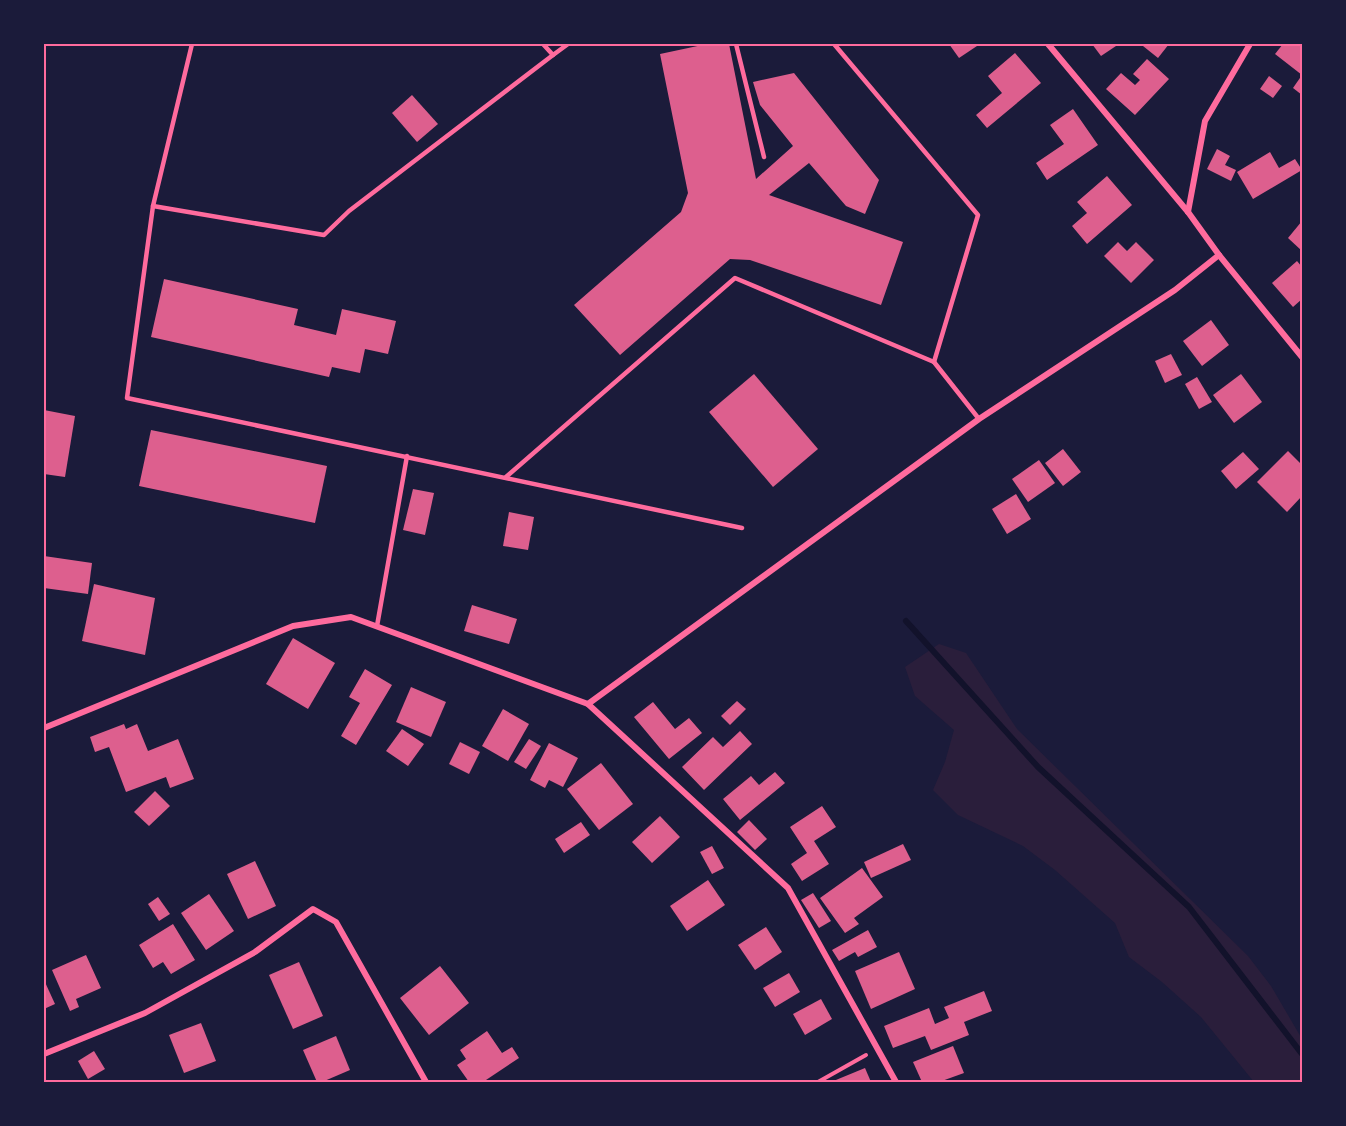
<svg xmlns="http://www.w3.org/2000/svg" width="1346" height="1126" viewBox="0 0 1346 1126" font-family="Commissioner,sans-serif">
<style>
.green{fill:#2a1e3b}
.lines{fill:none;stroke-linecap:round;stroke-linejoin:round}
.stream{stroke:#12122b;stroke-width:6}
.building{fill:#dd5f8e}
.path{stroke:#ff6b9d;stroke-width:4}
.service{stroke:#ff6b9d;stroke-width:4.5}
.minor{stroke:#ff6b9d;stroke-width:6}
.neatline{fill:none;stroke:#ff6b9d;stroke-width:2}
</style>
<rect width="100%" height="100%" fill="#1b1b3a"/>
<polygon class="green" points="939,644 966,653 1017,729 1248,956 1271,986 1302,1039 1302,1082 1254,1082 1201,1017 1162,982 1129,957 1115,923 1055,870 1023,846 958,815 933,790 945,762 954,730 915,696 905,667"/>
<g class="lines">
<polyline class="stream" points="906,621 1038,767 1189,907 1302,1054"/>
</g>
<g class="building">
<polygon points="707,44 729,44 756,179 793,146 760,105 753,82 794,73 879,180 865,214 846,206 809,163 769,195 903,242 881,305 750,260 730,259 620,355 574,305 681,212 688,193 660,54"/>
<polygon points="949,44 980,44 959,58"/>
<polygon points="1092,44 1119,44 1101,56"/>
<polygon points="1144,44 1169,44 1158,58 1143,46"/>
<polygon points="1283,44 1302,44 1302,75 1275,54"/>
<polygon points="1015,53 1041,83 987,128 976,115 1002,93 988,76"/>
<polygon points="1147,59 1169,79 1135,115 1106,89 1121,73 1135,85 1140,80 1133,74"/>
<polygon points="1302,75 1302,95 1293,88"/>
<polygon points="1269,76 1282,86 1273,98 1260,89"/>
<polygon points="412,95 438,124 417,142 392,113"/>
<polygon points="1073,109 1098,145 1047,180 1036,163 1064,144 1050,125"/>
<polygon points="1217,149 1230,156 1225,165 1236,170 1231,181 1207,169"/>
<polygon points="1270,152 1279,168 1295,159 1302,170 1253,199 1237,172"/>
<polygon points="1107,176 1132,205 1087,244 1072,226 1087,213 1077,202"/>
<polygon points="1302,221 1302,251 1288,238"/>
<polygon points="1118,242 1127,251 1136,242 1154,260 1131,283 1104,256"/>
<polygon points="1297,261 1302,267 1302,299 1293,307 1272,283"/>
<polygon points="164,279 298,309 294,325 336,335 342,309 396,321 388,354 365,349 360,373 332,367 329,377 151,337"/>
<polygon points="1211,320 1229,345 1202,366 1183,341"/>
<polygon points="1171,354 1182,375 1165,383 1155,361"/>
<polygon points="754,374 818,449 773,487 709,412"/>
<polygon points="1241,374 1262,402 1234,423 1213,395"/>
<polygon points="1197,377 1212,402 1199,409 1185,384"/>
<polygon points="44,410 75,416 65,477 44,474"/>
<polygon points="151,430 327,466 315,523 139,486"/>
<polygon points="1063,449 1081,472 1063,486 1045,463"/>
<polygon points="1288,451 1302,465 1302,496 1287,512 1257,482"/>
<polygon points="1243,452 1259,469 1236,489 1221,471"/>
<polygon points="1039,460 1055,483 1028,502 1012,479"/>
<polygon points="413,489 434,493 425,535 403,530"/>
<polygon points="1016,494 1031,519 1007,534 992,509"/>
<polygon points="509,512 534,517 528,550 503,546"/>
<polygon points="44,556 92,563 88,594 44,588"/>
<polygon points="94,584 155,598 145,655 82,641"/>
<polygon points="472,605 517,619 509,644 464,631"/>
<polygon points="293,638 335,663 308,709 266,684"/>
<polygon points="365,669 392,685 356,745 341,736 360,703 349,697"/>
<polygon points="411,687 446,702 431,737 396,722"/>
<polygon points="737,701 746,709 730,725 721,716"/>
<polygon points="653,702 675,729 689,718 702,733 669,759 634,717"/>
<polygon points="503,709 529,724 508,761 482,746"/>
<polygon points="124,724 126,729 137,724 148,751 178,739 194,779 170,788 166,777 126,792 109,747 95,752 90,737"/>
<polygon points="402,729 424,744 408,766 386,751"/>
<polygon points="740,731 752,744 704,790 682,767 713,737 723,747"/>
<polygon points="529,739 541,746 526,769 514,762"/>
<polygon points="460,742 480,752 469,774 449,764"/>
<polygon points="549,743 578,758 563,787 549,780 545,788 530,780"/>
<polygon points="601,763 633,804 599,830 567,789"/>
<polygon points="775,772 785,783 740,820 723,799 751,776 759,785"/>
<polygon points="155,791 170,806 149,826 134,812"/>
<polygon points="822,806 836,827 814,841 829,864 802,881 791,864 807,853 790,827"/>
<polygon points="660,816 680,837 652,863 632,842"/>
<polygon points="749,820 767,839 755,850 737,832"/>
<polygon points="581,822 590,835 564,853 555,839"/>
<polygon points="903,844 911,860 871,878 864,862"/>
<polygon points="712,846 724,868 712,874 700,852"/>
<polygon points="255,861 276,906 248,919 227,874"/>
<polygon points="862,868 883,897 854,918 859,924 845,933 820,898"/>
<polygon points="708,880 725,905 687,931 670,906"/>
<polygon points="813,893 831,921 819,928 801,900"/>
<polygon points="209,894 234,931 206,950 181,913"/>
<polygon points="158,897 170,914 159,921 148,904"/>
<polygon points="173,924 195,960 171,974 163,962 153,968 139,945"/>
<polygon points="766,927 782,952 755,970 738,945"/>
<polygon points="868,930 877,947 858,957 855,952 839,961 832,950"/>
<polygon points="899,952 915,989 871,1009 855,971"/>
<polygon points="86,955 101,988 76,999 79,1007 70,1011 52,970"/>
<polygon points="299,962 323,1016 293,1029 269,975"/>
<polygon points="440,966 469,1003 429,1035 400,998"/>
<polygon points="789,973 800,992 775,1007 763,988"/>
<polygon points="44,980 55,1004 44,1009"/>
<polygon points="984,991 992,1011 964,1022 969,1035 931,1050 925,1036 893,1048 884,1026 929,1008 935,1024 949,1018 944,1007"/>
<polygon points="821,999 832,1019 805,1035 793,1014"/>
<polygon points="201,1023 216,1061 184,1073 169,1035"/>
<polygon points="487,1031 502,1053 512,1047 519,1058 483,1082 469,1082 457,1065 466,1059 460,1050"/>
<polygon points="336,1036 350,1070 322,1082 317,1082 303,1050"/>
<polygon points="953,1046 964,1073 939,1082 922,1082 913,1062"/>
<polygon points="94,1051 105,1069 88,1079 78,1061"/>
<polygon points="865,1068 871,1082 831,1082"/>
</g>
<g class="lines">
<polyline class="path" points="818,1082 866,1055"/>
<g class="service">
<polyline points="192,44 153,206 127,398 742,528"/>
<polyline points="543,44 553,55 568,44"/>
<polyline points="736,44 764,157"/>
<polyline points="834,44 978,215 934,362"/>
<polyline points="153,206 324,235 349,211 553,55"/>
<polyline points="506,477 735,278 934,362 979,419"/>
<polyline points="377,626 407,456"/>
</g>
<g class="minor">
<polyline points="1048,44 1188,212 1219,255 1302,357"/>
<polyline points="1188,212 1205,121 1250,44"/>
<polyline points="588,704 979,419 1175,290 1219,255"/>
<polyline points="44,728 293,626 351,617 588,704 788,888 896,1082"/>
<polyline points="44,1054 145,1013 255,952 313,909 336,922 426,1082"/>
</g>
</g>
<rect width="1346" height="1126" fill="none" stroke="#1b1b3a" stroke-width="90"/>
<rect x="45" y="45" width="1256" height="1036" class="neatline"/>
</svg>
